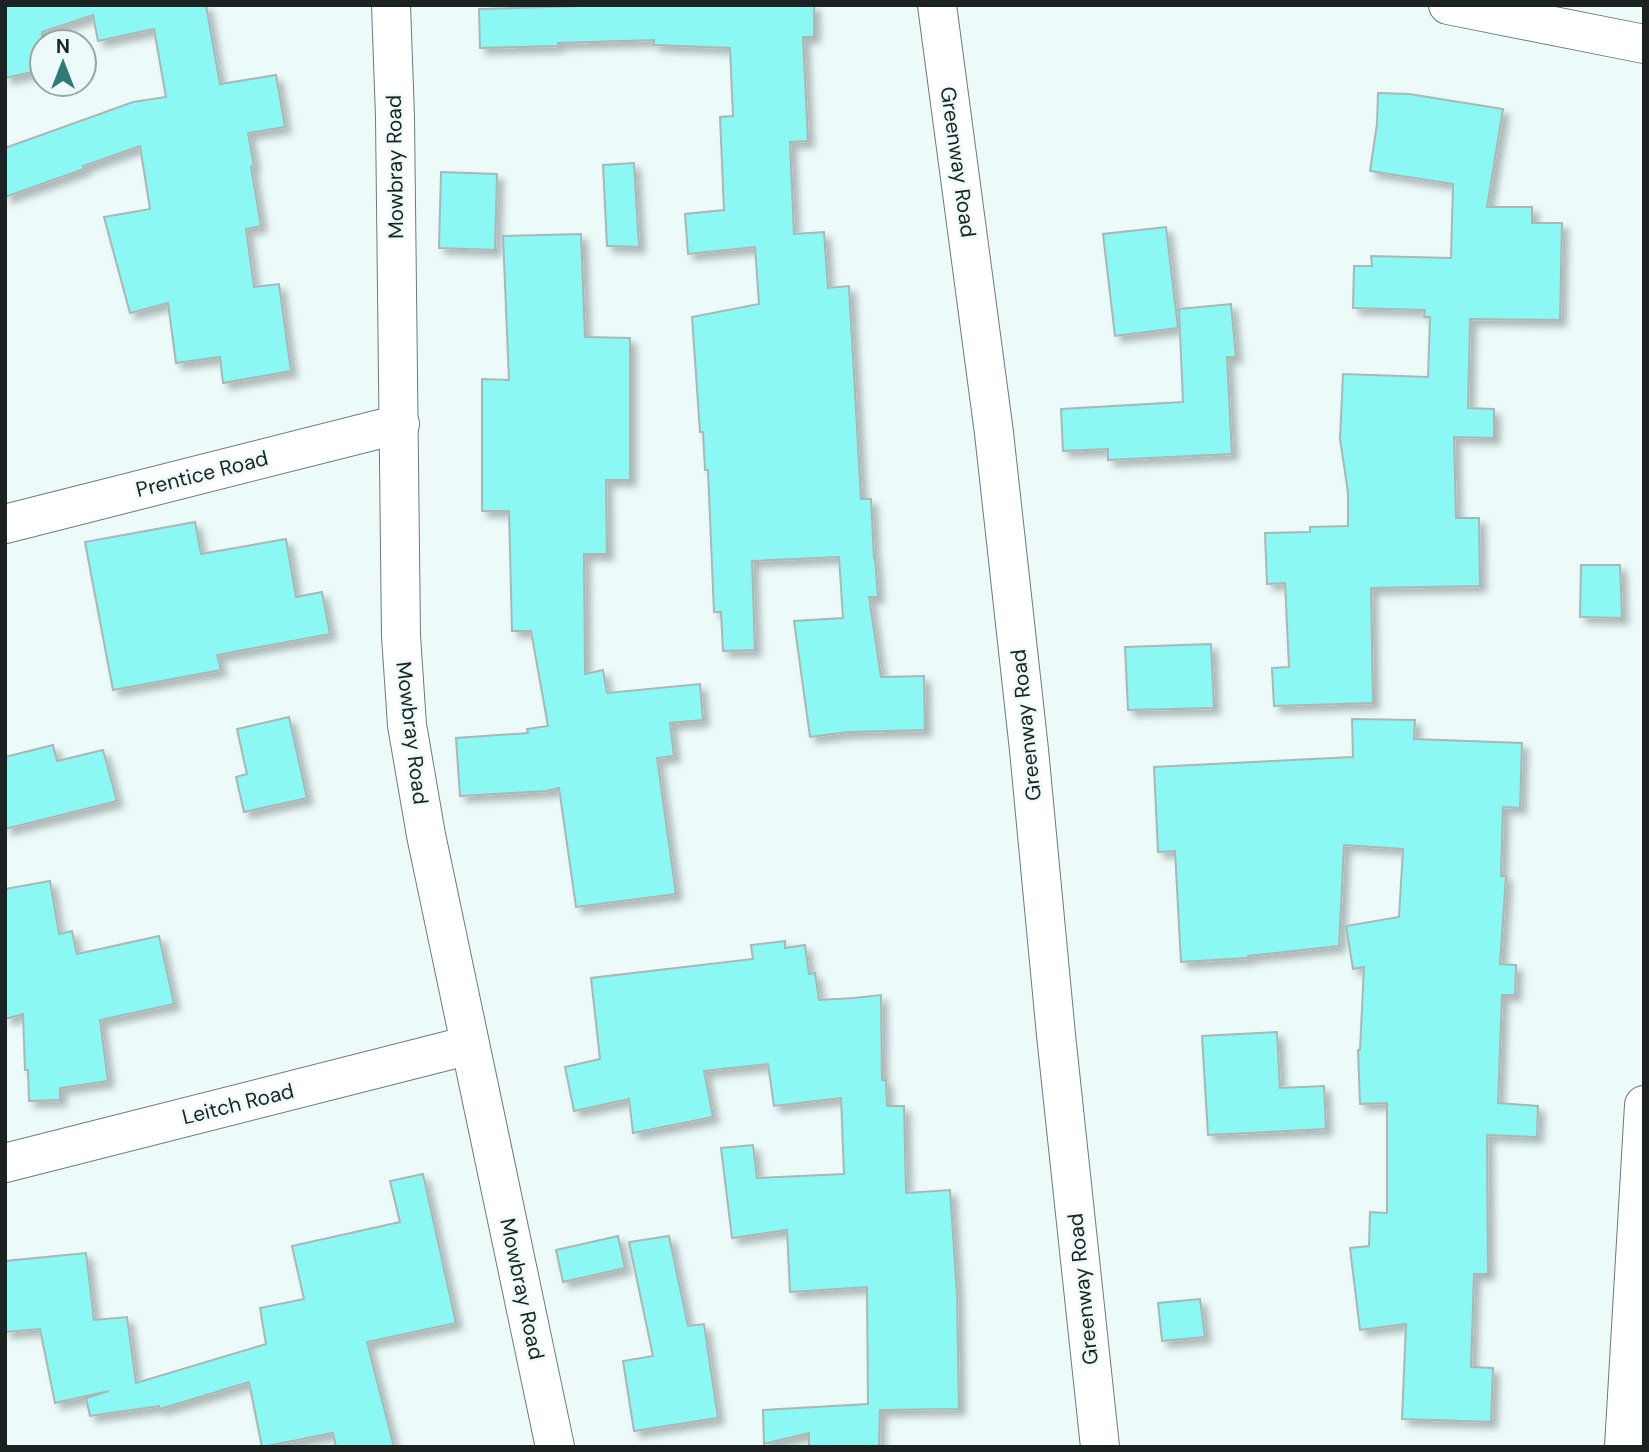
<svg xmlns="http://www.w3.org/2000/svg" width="1649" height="1452" viewBox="0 0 1649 1452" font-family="'DM Sans',sans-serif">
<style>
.building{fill:#8bf8f4;stroke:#a9b7b6;stroke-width:2;filter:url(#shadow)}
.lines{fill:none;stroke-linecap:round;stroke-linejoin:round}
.minor-casing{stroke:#6d7a79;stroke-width:40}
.minor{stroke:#fff;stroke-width:38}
.labels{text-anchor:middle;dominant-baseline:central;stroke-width:5;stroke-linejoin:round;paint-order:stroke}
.street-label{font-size:21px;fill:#1c2121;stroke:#ecfbfa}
</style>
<defs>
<filter id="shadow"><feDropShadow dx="6" dy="6" stdDeviation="3.5" flood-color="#0004"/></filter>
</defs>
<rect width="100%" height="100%" fill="#ecfbfa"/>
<g class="building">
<polygon points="5,5 206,5 220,84 276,75 285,127 248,133 254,166 251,167 261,226 246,229 254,287 279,284 291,371 223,383 220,357 176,363 168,303 130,313 104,217 150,209 140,146 83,166 84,169 5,197 5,148 133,102 166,97 154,29 98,41 93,15 42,32 42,70 5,78"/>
<polygon points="613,5 814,5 814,37 803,37 808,141 790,142 794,234 824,232 828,288 849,286 861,499 871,499 874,558 875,558 878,597 869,597 881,677 924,676 925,730 848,732 810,737 794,621 843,618 839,557 752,561 755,650 723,651 721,612 714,612 708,470 705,470 703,432 700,432 692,317 759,304 755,247 688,254 685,214 724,210 720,117 733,116 730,48 654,45 654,40 558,43 558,46 480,48 479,9"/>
<polygon points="1378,93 1409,94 1503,109 1487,207 1532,207 1532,223 1562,223 1560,320 1470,319 1468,408 1494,409 1494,438 1454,437 1456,518 1479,518 1480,586 1371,588 1373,703 1274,706 1272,668 1289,667 1285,583 1267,584 1265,533 1310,532 1310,527 1348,526 1348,492 1340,439 1343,374 1428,377 1430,317 1424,317 1425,310 1353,308 1354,266 1372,266 1371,256 1451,258 1453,184 1370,171 1377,124"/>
<polygon points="634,163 639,247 607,246 603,165"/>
<polygon points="441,172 497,174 495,250 439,248"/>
<polygon points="1166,227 1178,328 1115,336 1103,234"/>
<polygon points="581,234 585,337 630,338 630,480 606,480 607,554 584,554 585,674 603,670 607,693 700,684 703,720 670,723 674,756 657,758 676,894 576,907 559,788 547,791 460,796 456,738 528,733 527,729 548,726 531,631 512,631 509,511 482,511 482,379 509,380 503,236"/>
<polygon points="1231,304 1236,357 1227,357 1232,454 1108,460 1108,449 1063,451 1061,409 1183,402 1179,309"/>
<polygon points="195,522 201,554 286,539 296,597 322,592 330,634 217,655 221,670 113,690 85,542"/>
<polygon points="1581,565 1620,565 1622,618 1580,617"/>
<polygon points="1211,644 1214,708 1128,710 1125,647"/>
<polygon points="289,717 307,798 244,812 236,777 247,774 237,729"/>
<polygon points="1352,719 1415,720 1414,739 1522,743 1520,808 1503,807 1501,876 1506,876 1500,964 1516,965 1515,995 1502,995 1498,1103 1538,1106 1537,1137 1487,1135 1488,1274 1474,1274 1471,1367 1493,1368 1491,1422 1402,1419 1406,1324 1360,1330 1350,1248 1369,1246 1370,1212 1387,1213 1387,1103 1360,1104 1358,1050 1360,1050 1364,967 1353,969 1346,926 1399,917 1403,849 1344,845 1339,946 1248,956 1248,958 1181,962 1175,851 1158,852 1154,767 1353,757"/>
<polygon points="53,745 57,761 103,750 117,801 5,829 5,757"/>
<polygon points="50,881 59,934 72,931 77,954 159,936 174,1004 100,1020 108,1081 60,1088 60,1100 29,1101 28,1070 25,1070 23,1014 5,1019 5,889"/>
<polygon points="785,941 785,948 805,945 809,974 815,973 819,1000 854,998 881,995 882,1080 886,1080 887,1106 904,1106 906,1193 950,1190 957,1294 959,1409 880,1410 879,1447 809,1447 809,1433 764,1444 763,1410 868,1404 867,1287 790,1292 787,1230 732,1238 721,1148 753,1145 757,1178 844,1174 841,1098 774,1106 768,1064 704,1071 713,1117 633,1133 629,1099 574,1111 565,1067 600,1059 591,978 753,959 751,945"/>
<polygon points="1277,1032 1280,1088 1324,1086 1326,1129 1208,1135 1202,1036"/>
<polygon points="423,1174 456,1323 367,1342 394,1447 336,1447 333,1433 262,1447 249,1382 160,1409 159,1406 90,1416 86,1398 109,1391 55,1403 40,1329 5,1332 5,1261 86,1253 94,1320 127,1317 136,1383 266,1344 260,1308 304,1299 292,1246 400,1222 390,1181"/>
<polygon points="618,1236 625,1268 563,1282 556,1250"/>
<polygon points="669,1236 688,1326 704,1324 718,1418 634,1431 623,1361 653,1356 629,1242"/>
<polygon points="1200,1299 1205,1337 1162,1341 1158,1303"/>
</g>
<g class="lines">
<defs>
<g id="minor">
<polyline points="391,5 395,117 401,636 407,725 426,835 555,1447"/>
<polyline points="937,5 994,433 1029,750 1056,1035 1100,1447"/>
<polyline points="1448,5 1644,44"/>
<polyline points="5,524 400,424"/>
<polyline points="5,1163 470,1045"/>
<polyline points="1624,1447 1644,1105"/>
</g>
</defs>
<use href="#minor" class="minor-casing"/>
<use href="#minor" class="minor"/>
</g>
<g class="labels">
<g class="street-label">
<text transform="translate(958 162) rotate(82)">Greenway Road</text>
<text transform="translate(395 167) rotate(-91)">Mowbray Road</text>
<text transform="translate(202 474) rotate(-14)">Prentice Road</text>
<text transform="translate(1026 725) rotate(-96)">Greenway Road</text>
<text transform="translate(412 733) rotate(83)">Mowbray Road</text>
<text transform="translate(238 1104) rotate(-14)">Leitch Road</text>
<text transform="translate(522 1289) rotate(78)">Mowbray Road</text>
<text transform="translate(1083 1289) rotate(-96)">Greenway Road</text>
</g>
</g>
<rect width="1649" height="1452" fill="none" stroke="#1c2121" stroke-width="14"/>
<g transform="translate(63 63)"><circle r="33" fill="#ecfbfa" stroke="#99a4a3" stroke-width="2"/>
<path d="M0-5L12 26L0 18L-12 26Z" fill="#317a77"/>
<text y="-10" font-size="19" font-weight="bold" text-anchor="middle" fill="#1c2121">N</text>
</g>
</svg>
